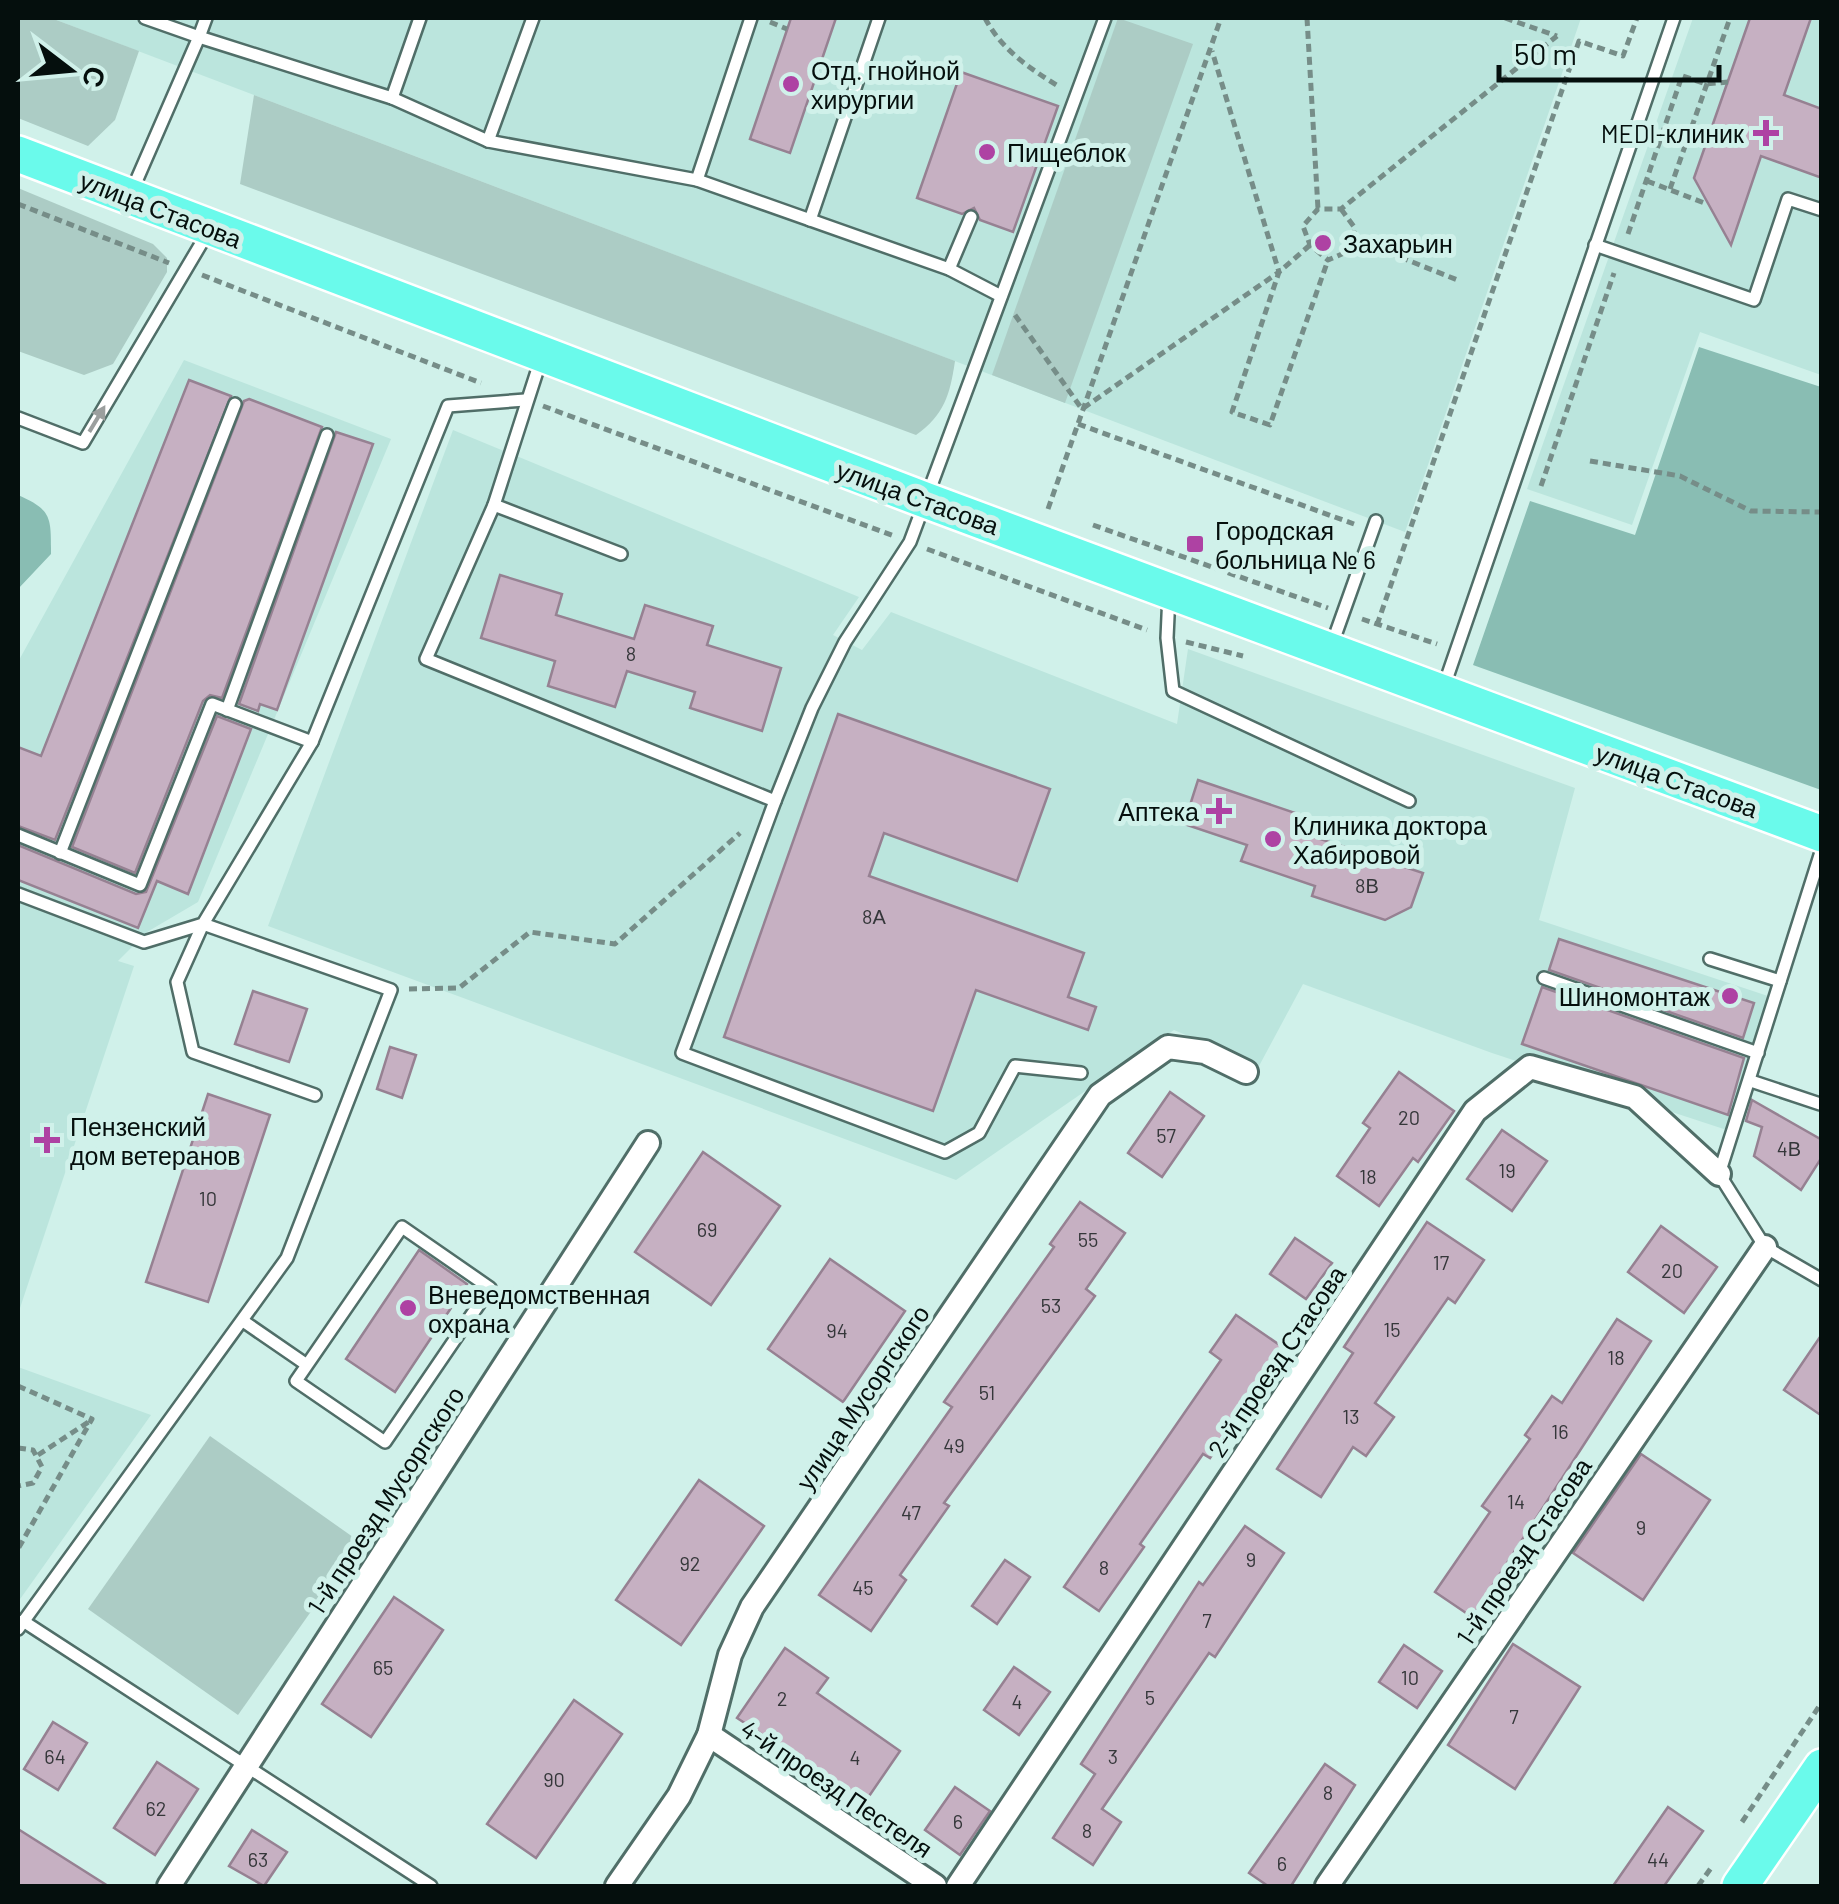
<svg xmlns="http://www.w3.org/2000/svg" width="1839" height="1904" viewBox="0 0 1839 1904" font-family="Barlow,sans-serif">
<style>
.built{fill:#bbe5dd}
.green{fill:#acccc5}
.forest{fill:#89bdb3}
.building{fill:#c6b0c2;stroke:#968192;stroke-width:2.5}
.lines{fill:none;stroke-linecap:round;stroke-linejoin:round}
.service-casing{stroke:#506e68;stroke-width:16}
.minor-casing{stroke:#506e68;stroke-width:28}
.primary-casing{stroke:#fff;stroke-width:40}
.path{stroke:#768d88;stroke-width:5;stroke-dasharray:8 5;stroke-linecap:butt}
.service{stroke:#fff;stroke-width:11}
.minor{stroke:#fff;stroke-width:22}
.primary{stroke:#6afaeb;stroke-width:35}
.oneway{fill:#9b9f9e}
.poi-dot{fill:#ae42a3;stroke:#d0f1ea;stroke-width:4}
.labels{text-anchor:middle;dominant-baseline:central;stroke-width:10;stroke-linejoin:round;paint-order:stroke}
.number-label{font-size:20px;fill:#35373a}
.poi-label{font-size:25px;fill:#050f0d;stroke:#d0f1ea;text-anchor:start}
.street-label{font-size:25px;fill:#050f0d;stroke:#d0f1ea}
</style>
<rect width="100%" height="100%" fill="#d0f1ea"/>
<g class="built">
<polygon points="51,18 1581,18 1405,532"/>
<polygon points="1693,18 1821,18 1821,375 1700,332 1632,525 1527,489"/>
<polygon points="184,360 391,439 198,902 147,932 118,961 134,966 18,1314 18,662"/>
<polygon points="453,430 859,597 833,635 862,650 891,612 1177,724 1188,649 1575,788 1539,920 1780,1000 1739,1134 1492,1053 1303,984 1259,1066 1174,1030 956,1180 268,926"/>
<polygon points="18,1367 151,1415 18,1602"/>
</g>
<g class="green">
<polygon points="18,18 51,18 139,51 115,120 88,146 18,118"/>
<polygon points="1118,18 1193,44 1065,403 992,375"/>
<path d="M254,95l701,266c-5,34 -11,54 -39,74l-676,-251z"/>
<polygon points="18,188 153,244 167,258 167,272 113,364 84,375 18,351"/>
<polygon points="210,1436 360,1542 238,1715 88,1609"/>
</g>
<g class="forest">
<polygon points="1699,347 1821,387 1821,790 1473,665 1530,501 1635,535"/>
<path d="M18,495c34,15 33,22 33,59l-33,35z"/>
</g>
<g class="building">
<polygon points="791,18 836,18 790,153 750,139"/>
<polygon points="1750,18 1811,18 1784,95 1822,109 1822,178 1761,156 1731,245 1694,178"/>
<polygon points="961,72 1058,106 1013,232 980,220 974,208 962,214 917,198"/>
<polygon points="189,380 231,396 55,840 18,826 18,747 41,756"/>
<polygon points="249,399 322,427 222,698 210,695 203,701 135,873 72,847 244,401"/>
<polygon points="336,432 373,444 277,710 260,704 258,711 239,704"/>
<polygon points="500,575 562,594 556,615 634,639 645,605 713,626 707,645 781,668 762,731 690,708 695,692 627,671 615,707 548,686 555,661 481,638"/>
<polygon points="838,714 1050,789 1017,881 884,833 869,876 1084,953 1068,997 1096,1007 1088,1030 976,990 933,1111 724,1037"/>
<polygon points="217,716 251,729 188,894 157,881 138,928 18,880 18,845 136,894 146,892"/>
<polygon points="1198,780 1304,816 1299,832 1423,873 1411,907 1385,920 1312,896 1315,886 1241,861 1247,845 1184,824"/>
<polygon points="1559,939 1754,1003 1743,1038 1549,970"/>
<polygon points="1542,987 1744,1058 1728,1115 1522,1044"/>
<polygon points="253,991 307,1009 289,1062 235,1044"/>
<polygon points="390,1047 416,1055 402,1098 377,1089"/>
<polygon points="1399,1072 1454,1111 1418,1162 1413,1158 1379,1206 1337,1176 1370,1128 1363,1123"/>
<polygon points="1170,1092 1204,1116 1162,1177 1128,1153"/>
<polygon points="208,1094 270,1115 208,1302 146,1282"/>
<polygon points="1752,1100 1822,1140 1822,1157 1801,1190 1754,1156 1762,1127 1746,1121"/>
<polygon points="1502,1130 1547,1161 1512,1211 1467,1179"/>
<polygon points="703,1152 780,1206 711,1305 635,1252"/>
<polygon points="1080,1202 1125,1233 1086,1289 1095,1296 944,1503 949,1506 900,1575 906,1580 871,1631 819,1595 952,1407 944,1402 1054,1247 1050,1244"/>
<polygon points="1427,1222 1484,1260 1455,1303 1448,1298 1375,1403 1394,1417 1366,1456 1353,1447 1321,1497 1277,1469 1353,1353 1344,1347"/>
<polygon points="1661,1226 1717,1267 1684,1313 1628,1272"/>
<polygon points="1295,1238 1332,1263 1306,1299 1270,1274"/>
<polygon points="419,1250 467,1284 395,1392 346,1359"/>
<polygon points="830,1259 905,1311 843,1402 768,1349"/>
<polygon points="1236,1315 1284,1348 1210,1458 1203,1454 1140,1544 1144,1547 1099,1611 1064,1587 1221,1360 1210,1352"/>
<polygon points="1617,1319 1651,1341 1472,1617 1435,1592 1490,1512 1482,1506 1530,1439 1525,1435 1552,1396 1562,1403"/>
<polygon points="1822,1334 1822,1416 1784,1390"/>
<polygon points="1641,1454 1710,1500 1643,1600 1573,1553"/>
<polygon points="699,1480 764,1526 681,1645 616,1600"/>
<polygon points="1245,1526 1284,1553 1215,1657 1209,1653 1102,1809 1121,1822 1093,1865 1053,1838 1095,1774 1081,1764 1199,1582 1203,1585"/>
<polygon points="1005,1560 1030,1577 997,1624 972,1606"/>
<polygon points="394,1597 443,1630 371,1737 322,1704"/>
<polygon points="1513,1644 1580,1687 1515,1789 1448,1745"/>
<polygon points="1404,1645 1442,1671 1417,1708 1379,1682"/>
<polygon points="785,1648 828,1678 817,1693 900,1751 865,1802 737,1718"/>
<polygon points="1014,1667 1050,1692 1019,1735 984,1710"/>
<polygon points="574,1700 622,1734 536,1858 487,1824"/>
<polygon points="53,1722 87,1743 58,1790 24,1769"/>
<polygon points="157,1762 198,1789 155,1855 114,1828"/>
<polygon points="1325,1764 1355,1785 1291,1886 1268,1886 1249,1873"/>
<polygon points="955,1787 990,1811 960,1855 925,1830"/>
<polygon points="1668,1807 1703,1831 1664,1886 1613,1886"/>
<polygon points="18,1829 108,1886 18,1886"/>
<polygon points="252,1830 287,1852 264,1886 229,1866"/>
</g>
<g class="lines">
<defs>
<g id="service">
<polyline points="145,18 199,37 206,18"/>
<polyline points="392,98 420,18"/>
<polyline points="488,141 533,18"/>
<polyline points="697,180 751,18"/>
<polyline points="131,193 199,37 392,98 488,141 697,180 949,269 1001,296"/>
<polyline points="810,220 879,18"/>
<polyline points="1595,245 1754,300 1788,199 1822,210"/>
<polyline points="949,269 971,217"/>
<polyline points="541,359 494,505 426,659 775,801 812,708 845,642 910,542 1105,18"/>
<polyline points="18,418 83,443 208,232"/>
<polyline points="494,505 621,554"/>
<polyline points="1169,594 1167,638 1173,691 1409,801"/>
<polyline points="1331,647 1376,521"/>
<polyline points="1443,689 1674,18"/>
<polyline points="227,710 327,435"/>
<polyline points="775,801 682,1053 945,1152 979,1133 1015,1066 1081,1073"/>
<polyline points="18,835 140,885 212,704 312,742"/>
<polyline points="1822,849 1719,1174 1765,1247 1822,1280"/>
<polyline points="60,853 235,404"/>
<polyline points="18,894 144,942 203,924 312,742 448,406 525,400"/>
<polyline points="1710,959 1780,981"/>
<polyline points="1544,978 1758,1053"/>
<polyline points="1751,1081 1820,1104"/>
<polyline points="243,1321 307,1365 402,1227 490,1288 385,1442 296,1381 307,1365"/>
<polyline points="23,1621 431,1886"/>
<polyline points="18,1629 287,1258 391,990 203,924 177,982 193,1052 315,1095"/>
</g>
<g id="minor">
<polyline points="709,1735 935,1886"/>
<polyline points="169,1886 648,1143"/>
<polyline points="617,1886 679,1796 709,1735 730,1655 752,1607 1100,1095 1168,1047 1205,1052 1246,1072"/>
<polyline points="958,1886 1475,1111 1530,1067 1635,1097 1719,1174"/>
<polyline points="1327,1886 1765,1247"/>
</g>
<g id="primary">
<polyline points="18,154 925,500 1822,834"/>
<polyline points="1740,1886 1822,1767"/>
</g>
</defs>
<use href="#service" class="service-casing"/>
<use href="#minor" class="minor-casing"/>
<use href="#primary" class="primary-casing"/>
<g class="path">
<path d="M985,18c16,31 44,50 73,68"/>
<polyline points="1307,18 1318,209"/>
<polyline points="1505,18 1557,36"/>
<polyline points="770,22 787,29"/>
<polyline points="1683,76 1706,84 1728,82"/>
<polyline points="1647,181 1707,204"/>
<polyline points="1670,189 1730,18"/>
<polyline points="18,204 169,263"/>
<polyline points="1341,209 1355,228 1349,251 1328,260 1310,245 1303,226 1318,209 1341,209 1557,36"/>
<polyline points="1628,234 1682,76"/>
<polyline points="1352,238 1460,281"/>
<polyline points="1310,245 1279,272 1232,412 1270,425 1328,260"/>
<polyline points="202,275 481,383"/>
<polyline points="1015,315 1082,409 1279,272 1212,51"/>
<polyline points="543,406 894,536"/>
<polyline points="1078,424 1354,524"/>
<polyline points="1590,461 1680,476 1751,511 1822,512"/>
<polyline points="1541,486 1614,273"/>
<polyline points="1048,509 1221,18"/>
<polyline points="1093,525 1328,608"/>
<polyline points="927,549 1147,630"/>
<polyline points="1362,619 1437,644"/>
<polyline points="1377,625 1579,41 1623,56 1637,18"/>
<polyline points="1186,642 1243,656"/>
<polyline points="409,989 459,988 530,932 615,944 740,833"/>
<polyline points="18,1386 92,1419 18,1549"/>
<polyline points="18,1448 33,1450 42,1467 33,1483 18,1486"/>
<polyline points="38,1455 90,1421"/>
<polyline points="1742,1822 1822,1702"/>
<polyline points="1698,1886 1711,1868"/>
</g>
<use href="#service" class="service"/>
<use href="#minor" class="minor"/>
<use href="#primary" class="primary"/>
</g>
<defs><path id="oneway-solid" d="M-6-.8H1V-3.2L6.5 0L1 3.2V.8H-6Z" transform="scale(2.5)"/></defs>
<use class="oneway" href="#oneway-solid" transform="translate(97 419) rotate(-59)"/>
<g class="poi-dot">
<circle cx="791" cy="84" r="10"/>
<path d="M1761 118h10v10h10v10h-10v10h-10v-10h-10v-10h10z"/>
<circle cx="987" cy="152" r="10"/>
<circle cx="1323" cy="243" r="10"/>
<rect x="1185" y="534" width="20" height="20" rx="5"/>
<path d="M1214 796h10v10h10v10h-10v10h-10v-10h-10v-10h10z"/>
<circle cx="1273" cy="839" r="10"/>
<circle cx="1730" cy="996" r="10"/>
<path d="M42 1125h10v10h10v10h-10v10h-10v-10h-10v-10h10z"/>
<circle cx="408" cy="1308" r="10"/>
</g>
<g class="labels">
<g class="number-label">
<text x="631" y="653">8</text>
<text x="1367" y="885">8В</text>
<text x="874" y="916">8А</text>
<text x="1409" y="1117">20</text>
<text x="1166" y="1135">57</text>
<text x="1789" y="1148">4В</text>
<text x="1507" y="1170">19</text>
<text x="1368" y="1176">18</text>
<text x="208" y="1198">10</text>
<text x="707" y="1229">69</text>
<text x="1088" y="1239">55</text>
<text x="1441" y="1262">17</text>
<text x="1672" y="1270">20</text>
<text x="1051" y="1305">53</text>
<text x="1392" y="1329">15</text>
<text x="837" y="1330">94</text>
<text x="1616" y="1357">18</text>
<text x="987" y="1392">51</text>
<text x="1351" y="1416">13</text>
<text x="1560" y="1431">16</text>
<text x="954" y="1445">49</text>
<text x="1516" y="1501">14</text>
<text x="911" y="1512">47</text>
<text x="1641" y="1527">9</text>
<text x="1251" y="1559">9</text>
<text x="690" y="1563">92</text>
<text x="1104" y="1567">8</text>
<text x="863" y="1587">45</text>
<text x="1207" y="1620">7</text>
<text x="383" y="1667">65</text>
<text x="1410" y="1677">10</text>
<text x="1150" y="1697">5</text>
<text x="782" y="1698">2</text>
<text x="1017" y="1701">4</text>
<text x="1514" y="1716">7</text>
<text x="55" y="1756">64</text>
<text x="1113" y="1756">3</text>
<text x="855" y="1757">4</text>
<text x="554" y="1779">90</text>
<text x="1328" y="1792">8</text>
<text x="156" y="1808">62</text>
<text x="958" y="1821">6</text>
<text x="1087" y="1830">8</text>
<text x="258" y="1859">63</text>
<text x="1658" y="1859">44</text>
<text x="1282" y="1863">6</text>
</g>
<g class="poi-label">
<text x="811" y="70">Отд. гнойной<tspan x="811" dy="29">хирургии</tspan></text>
<text x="1744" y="133" text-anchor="end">MEDI-клиник</text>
<text x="1007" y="152">Пищеблок</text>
<text x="1343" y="243">Захарьин</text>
<text x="1215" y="530">Городская<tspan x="1215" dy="29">больница № 6</tspan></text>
<text x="1199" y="811" text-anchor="end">Аптека</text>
<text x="1293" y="825">Клиника доктора<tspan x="1293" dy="29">Хабировой</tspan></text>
<text x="1710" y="996" text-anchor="end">Шиномонтаж</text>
<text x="70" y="1126">Пензенский<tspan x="70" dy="29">дом ветеранов</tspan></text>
<text x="428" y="1294">Вневедомственная<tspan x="428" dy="29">охрана</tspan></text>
</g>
<g class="street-label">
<text transform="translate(161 209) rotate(21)">улица Стасова</text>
<text transform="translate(918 497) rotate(20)">улица Стасова</text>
<text transform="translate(1677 780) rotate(20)">улица Стасова</text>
<text transform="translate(1276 1361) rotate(-56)">2-й проезд Стасова</text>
<text transform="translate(862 1397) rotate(-56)">улица Мусоргского</text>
<text transform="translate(385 1500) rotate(-57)">1-й проезд Мусоргского</text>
<text transform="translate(1523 1551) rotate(-56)">1-й проезд Стасова</text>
<text transform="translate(837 1788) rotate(34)">4-й проезд Пестеля</text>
</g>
</g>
<rect width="1839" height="1904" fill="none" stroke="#050f0d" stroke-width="40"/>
<g transform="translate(70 70) rotate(106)" stroke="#d0f1ea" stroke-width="8" paint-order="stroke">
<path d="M0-8L18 38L0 25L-18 38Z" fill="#050f0d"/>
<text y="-15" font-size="28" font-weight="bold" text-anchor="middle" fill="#050f0d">С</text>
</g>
<path d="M1499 65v15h220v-15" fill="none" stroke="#050f0d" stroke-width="5"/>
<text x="1514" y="65" font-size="30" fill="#050f0d" stroke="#d0f1ea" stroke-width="8" paint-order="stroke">50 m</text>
</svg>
